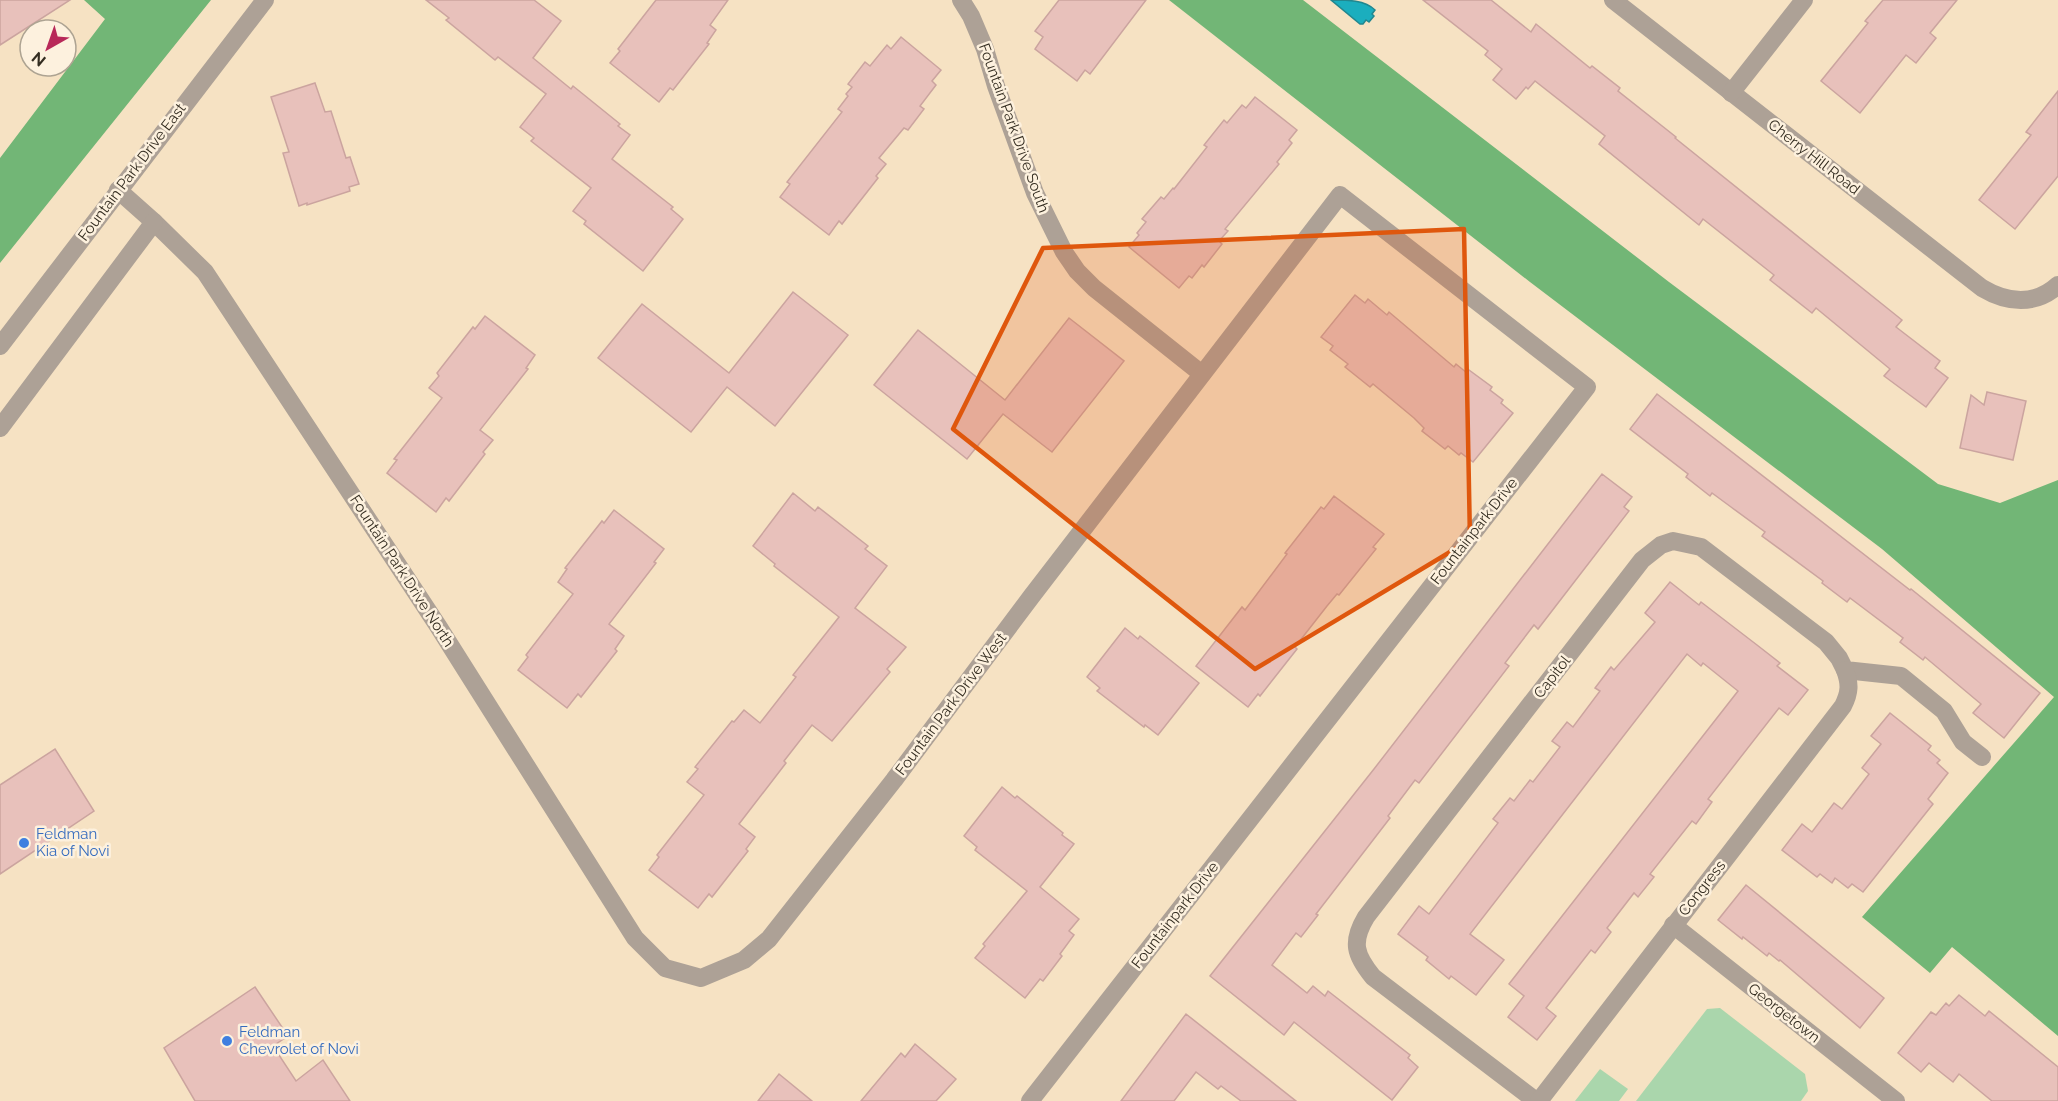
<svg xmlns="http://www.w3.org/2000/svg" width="2058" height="1101" viewBox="0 0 2058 1101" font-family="Raleway,sans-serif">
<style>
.green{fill:#aad6ac}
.forest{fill:#72b676}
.water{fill:#1baebe;stroke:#22878f;stroke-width:1.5}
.building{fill:#e8c1bb;stroke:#cba49f;stroke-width:1.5}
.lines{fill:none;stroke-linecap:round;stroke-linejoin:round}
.minor{stroke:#ada196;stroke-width:18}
.marked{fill:#df570d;fill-opacity:0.2;stroke:#df570d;stroke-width:4.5;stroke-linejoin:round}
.shop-dot{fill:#3f7fe0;stroke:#fdf1de;stroke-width:2}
.labels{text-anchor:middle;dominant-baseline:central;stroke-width:5;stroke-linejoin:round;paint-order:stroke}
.street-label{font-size:15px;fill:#342d21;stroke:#fdf1de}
.shop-label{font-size:15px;fill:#366cbe;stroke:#fdf1de;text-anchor:start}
</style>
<rect width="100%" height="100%" fill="#f6e2c3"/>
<g class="green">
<polygon points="1720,1008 1805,1074 1808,1091 1801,1101 1636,1101 1707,1009"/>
<polygon points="1600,1069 1628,1089 1619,1101 1575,1101"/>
</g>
<g class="forest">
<polygon points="84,0 211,0 0,263 0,158 105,19"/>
<polygon points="1169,0 1303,0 1669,282 1938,484 2000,503 2058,480 2058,1036 1952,947 1930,973 1862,917 2054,697 1882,549 1530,282"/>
</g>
<path class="water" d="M1331,0c17,0 34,0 44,10l-3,4 2,2 -5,6 -3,-2 -3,4h-3z"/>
<g class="building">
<polygon points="0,0 70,0 0,45"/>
<polygon points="426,0 534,0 561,21 533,58 571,89 573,86 620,124 618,126 630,135 612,159 673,207 671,209 683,219 643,271 584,224 586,221 573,211 591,188 531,141 534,138 520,127 546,94 498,57 495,60 446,20 449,18"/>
<polygon points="656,0 728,0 710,25 716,30 707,43 709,44 673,90 670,88 659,102 610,63 620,51 618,49"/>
<polygon points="1059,0 1146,0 1090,74 1085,70 1077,81 1035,49 1043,37 1035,31"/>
<polygon points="1423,0 1491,0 1531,32 1536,24 1590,68 1592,66 1620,88 1618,91 1676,137 1675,138 1902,320 1896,327 1940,361 1935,368 1948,378 1926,407 1884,376 1890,369 1816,308 1812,313 1770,280 1774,275 1703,219 1699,225 1599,144 1605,136 1535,81 1528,89 1526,87 1516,99 1493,80 1502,69 1485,55 1488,51"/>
<polygon points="1883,0 1957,0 1930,33 1936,38 1916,63 1906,55 1860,113 1821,81 1868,23 1865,21"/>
<polygon points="901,37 941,70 932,81 936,85 920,106 924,109 908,130 904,128 879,158 886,164 876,176 878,178 842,224 839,221 829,235 780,197 790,184 787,182 842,112 838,109 848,96 846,94 852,87 848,84 865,62 870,66 887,45 891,49"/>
<polygon points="315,83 325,112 331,111 346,158 350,157 359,184 349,187 350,191 307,205 307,203 299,206 283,153 289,152 271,97"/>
<polygon points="2058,91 2058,176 2015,229 1979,200 2031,135 2026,132"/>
<polygon points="1255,97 1297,130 1289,140 1292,143 1277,162 1279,164 1225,229 1228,231 1219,241 1222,244 1204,267 1202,265 1192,278 1189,276 1179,288 1129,247 1139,235 1137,233 1146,222 1142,219 1161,197 1164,199 1173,188 1174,189 1207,147 1204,145 1224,120 1227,123 1242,105 1246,108"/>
<polygon points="793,292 848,335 775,426 727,387 691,432 598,358 642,304 729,373"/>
<polygon points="1355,295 1365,303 1368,299 1387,315 1389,312 1454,367 1456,364 1467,373 1469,370 1492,387 1490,390 1503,400 1501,403 1513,413 1473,462 1461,453 1459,455 1448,446 1445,449 1422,431 1424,428 1414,418 1373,384 1370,387 1345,367 1348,364 1330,350 1333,346 1321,337"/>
<polygon points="485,316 535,355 526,368 528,369 480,430 493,440 483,452 485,454 449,501 446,498 436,512 387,473 397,460 394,459 442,398 429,388 439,376 437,373 473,327 475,329"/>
<polygon points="1069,318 1124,361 1052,452 1003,414 967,459 874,385 918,330 1005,400"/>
<polygon points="1987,392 2026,401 2013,460 1960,448 1971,395 1984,405"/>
<polygon points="1657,394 1910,590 1911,589 2040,693 2004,738 1973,713 1981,704 1925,657 1923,660 1900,642 1903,638 1850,598 1847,602 1822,583 1823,581 1762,536 1765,532 1731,507 1712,493 1710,496 1686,477 1688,474 1630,429"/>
<polygon points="1602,474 1632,497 1624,507 1629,511 1538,629 1534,625 1505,663 1509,666 1419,783 1415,780 1388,816 1390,818 1316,914 1318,915 1301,937 1296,933 1272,965 1307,993 1313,986 1325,996 1328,991 1410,1055 1408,1058 1418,1067 1392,1100 1294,1022 1284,1035 1210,976 1374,769"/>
<polygon points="793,493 815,511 818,507 868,546 865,549 887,566 855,608 906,647 887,669 890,672 832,741 812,725 784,761 786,763 739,824 755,837 746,849 748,851 712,897 709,894 698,908 649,870 659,857 657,855 704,795 687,782 698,769 695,767 732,721 734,722 744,710 760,723 796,677 793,675 839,617 774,566 775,564 753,546"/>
<polygon points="1334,496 1384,534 1373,547 1376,549 1339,595 1337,594 1327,606 1295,647 1297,649 1260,696 1258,694 1248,707 1196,666 1242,607 1245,610 1287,554 1285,553 1321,507 1324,509"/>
<polygon points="614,510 664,549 654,562 656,563 609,624 624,636 615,649 617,651 581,697 578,694 567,708 518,670 528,657 526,655 573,594 558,582 567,569 565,568 602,521 604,523"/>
<polygon points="1670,582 1699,605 1701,602 1757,645 1780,663 1777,666 1808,690 1788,715 1779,708 1708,799 1712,802 1696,824 1692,821 1650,874 1654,877 1638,897 1634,893 1607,928 1611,932 1595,953 1591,950 1546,1008 1556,1016 1537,1040 1508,1017 1524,996 1509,984 1738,691 1703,663 1701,666 1687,654 1470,934 1504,960 1476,995 1451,976 1449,979 1426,960 1428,957 1398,934 1419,906 1429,914 1498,823 1493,819 1510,798 1514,801 1530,780 1533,782 1560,747 1552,741 1567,722 1573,727 1600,691 1595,688 1611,667 1614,670 1655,622 1645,613"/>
<polygon points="1125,628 1138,639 1140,636 1199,683 1158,735 1145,725 1144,727 1097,691 1100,688 1087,677"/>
<polygon points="1890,713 1931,746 1928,750 1940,760 1937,763 1948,773 1928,799 1933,804 1863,892 1852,884 1848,888 1835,878 1832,883 1820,874 1817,877 1782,850 1802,824 1812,832 1834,803 1842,809 1869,774 1862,768 1881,744 1871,736"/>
<polygon points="55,749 94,811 0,874 0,785"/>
<polygon points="1002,787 1015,798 1017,796 1063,833 1062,835 1074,844 1040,887 1079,919 1069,931 1074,935 1060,954 1062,956 1043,981 1040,979 1025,998 975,958 985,946 983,944 1027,891 975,850 977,847 964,836"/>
<polygon points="1746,885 1884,998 1860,1028 1780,960 1779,961 1769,953 1767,956 1743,937 1742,939 1718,920"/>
<polygon points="255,987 288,1036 273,1046 296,1081 323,1060 350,1101 195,1101 164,1048"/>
<polygon points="1959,995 1985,1016 1989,1011 2058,1067 2058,1101 1992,1101 1959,1074 1953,1082 1929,1063 1921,1072 1898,1053 1931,1012 1936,1015 1946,1003 1949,1006"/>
<polygon points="1186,1014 1296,1101 1241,1101 1221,1086 1218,1089 1196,1072 1174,1101 1121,1101"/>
<polygon points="915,1044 956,1079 936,1101 861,1101 901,1053 905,1057"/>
<polygon points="779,1074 812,1101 758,1101"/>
</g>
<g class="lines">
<g class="minor">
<polyline points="961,0 971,16 985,49 996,86 1035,193 1064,252 1077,271 1094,288 1202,374"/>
<path d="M1613,0l369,288c25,15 53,18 76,-3"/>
<polyline points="1731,93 1804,0"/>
<polyline points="118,190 154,222 205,272 438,626 635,938 665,968 701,978 744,960 769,939 894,780 1031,597 1340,195 1587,387 1030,1101"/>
<polyline points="0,346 265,0"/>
<polyline points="0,428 154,222"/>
<polyline points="1673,925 1896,1101"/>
<path d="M1536,1101l-163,-124c-18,-22 -22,-35 -7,-60l276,-357 19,-15 12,-4 28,6 125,95 13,16 6,12 56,6 43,35 19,31 19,15"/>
<path d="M1539,1101l304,-395c7,-14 7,-22 2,-36"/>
</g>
</g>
<path class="marked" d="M1464,229l6,311 -215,129 -302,-240 90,-181z"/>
<g class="shop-dot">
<circle cx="24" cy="843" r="6"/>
<circle cx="227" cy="1041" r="6"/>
</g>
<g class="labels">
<g class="street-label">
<text transform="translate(1014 128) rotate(70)">Fountain Park Drive South</text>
<text transform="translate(1814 157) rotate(38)">Cherry Hill Road</text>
<text transform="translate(132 172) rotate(-53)">Fountain Park Drive East</text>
<text transform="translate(1474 531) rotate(-52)">Fountainpark Drive</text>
<text transform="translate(402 571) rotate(57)">Fountain Park Drive North</text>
<text transform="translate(1552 677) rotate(-52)">Capitol</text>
<text transform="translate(951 704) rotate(-53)">Fountain Park Drive West</text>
<text transform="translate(1702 888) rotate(-52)">Congress</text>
<text transform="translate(1175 915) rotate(-52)">Fountainpark Drive</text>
<text transform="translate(1784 1013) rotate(38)">Georgetown</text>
</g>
<g class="shop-label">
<text x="36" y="834">Feldman<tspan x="36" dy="17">Kia of Novi</tspan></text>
<text x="239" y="1032">Feldman<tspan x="239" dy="17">Chevrolet of Novi</tspan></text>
</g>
</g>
<g transform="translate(48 48) rotate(220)"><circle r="28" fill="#fdf1de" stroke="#ada392" stroke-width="1.5"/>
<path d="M0-4.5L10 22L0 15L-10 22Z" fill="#b82959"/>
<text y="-9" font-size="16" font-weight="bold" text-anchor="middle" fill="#342d21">N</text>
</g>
</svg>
